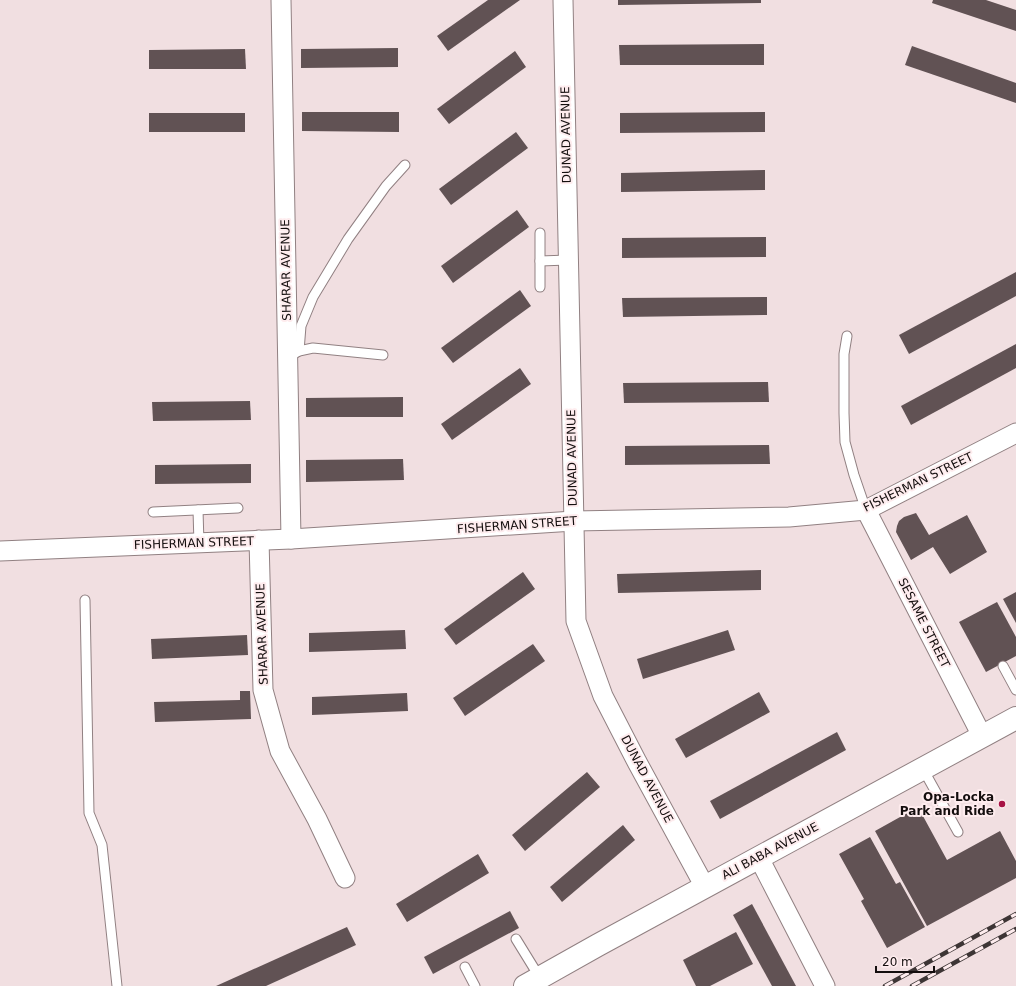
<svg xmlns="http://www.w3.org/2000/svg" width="1016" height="986" viewBox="0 0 1016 986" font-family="'DejaVu Sans',sans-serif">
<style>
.building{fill:#615254}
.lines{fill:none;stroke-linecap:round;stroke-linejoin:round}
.lane-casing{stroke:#918082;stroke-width:11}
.street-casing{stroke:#918082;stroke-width:21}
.secondary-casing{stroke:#918082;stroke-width:24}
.lane{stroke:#fff;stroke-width:9}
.street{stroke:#fff;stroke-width:19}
.secondary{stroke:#fff;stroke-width:22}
.rail-casing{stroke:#3d3535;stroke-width:4.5}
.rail{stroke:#feecee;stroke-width:3;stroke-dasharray:9;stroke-linecap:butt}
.poi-dot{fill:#a81345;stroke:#feecee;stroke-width:1.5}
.labels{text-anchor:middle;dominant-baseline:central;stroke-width:4;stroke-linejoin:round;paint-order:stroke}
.street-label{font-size:12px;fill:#140e0e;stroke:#feecee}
.poi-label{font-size:12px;font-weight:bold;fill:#140e0e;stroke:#feecee;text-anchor:end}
</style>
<rect width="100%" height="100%" fill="#f1dfe1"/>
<g class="building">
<polygon points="488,0 520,0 448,51 437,36"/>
<polygon points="618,0 761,0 761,3 618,5"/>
<polygon points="933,0 986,0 1016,10 1016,31 932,3"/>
<polygon points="764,44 764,65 620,65 619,45"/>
<polygon points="912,46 1016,83 1016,103 905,65"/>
<polygon points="398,48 398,67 301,68 301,49"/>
<polygon points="245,49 246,69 149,69 149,50"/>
<polygon points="515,51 526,67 449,124 437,109"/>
<polygon points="302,112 399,112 399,132 302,131"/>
<polygon points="765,112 765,132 620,133 620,113"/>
<rect x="149" y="113" width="96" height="19"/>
<polygon points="516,132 528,148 451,205 439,189"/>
<polygon points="765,170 765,190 621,192 621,173"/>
<polygon points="517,210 529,227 453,283 441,266"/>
<polygon points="766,237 766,257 622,258 622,238"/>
<polygon points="1016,272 1016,296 909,354 899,335"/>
<polygon points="520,290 531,306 453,363 441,348"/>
<polygon points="767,297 767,315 623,317 622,298"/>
<polygon points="1016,344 1016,368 911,425 901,406"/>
<polygon points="520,368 531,384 452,440 441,424"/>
<polygon points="768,382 769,402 624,403 623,383"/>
<polygon points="403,397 403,417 306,417 306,398"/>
<polygon points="250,401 251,420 153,421 152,402"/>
<polygon points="769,445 770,464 625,465 625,446"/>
<polygon points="403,459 404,480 306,482 306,460"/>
<polygon points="251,464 251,483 155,484 155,465"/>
<polygon points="916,513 929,535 967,515 987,552 950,574 933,547 911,560 896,532 897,526 899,521 904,517"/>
<polygon points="761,570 761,590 618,593 617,574"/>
<polygon points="523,572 535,589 456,645 444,629"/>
<polygon points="1016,592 1016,623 1003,599"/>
<polygon points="997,602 1016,637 1016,656 986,672 959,622"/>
<polygon points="405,630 406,649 309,652 309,633"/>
<polygon points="728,630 735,650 643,679 637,659"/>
<polygon points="247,635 248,655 152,659 151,639"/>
<polygon points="533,644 545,661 465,716 453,698"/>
<polygon points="240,691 250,691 251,719 155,722 154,702 240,700"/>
<polygon points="759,692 770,712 686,758 675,739"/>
<polygon points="407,693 408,711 312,715 312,697"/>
<polygon points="837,732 846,750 720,819 710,801"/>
<polygon points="587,772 600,787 525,851 512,835"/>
<polygon points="918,807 947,860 1000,831 1016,861 1016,878 927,926 875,831"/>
<polygon points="623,825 635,840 562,902 550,887"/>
<polygon points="870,837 896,884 900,882 925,927 887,948 861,901 864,899 839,854"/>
<polygon points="478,854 489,873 407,922 396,904"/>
<polygon points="752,904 796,986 772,986 733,915"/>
<polygon points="510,911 519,928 433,974 424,957"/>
<polygon points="347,927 356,945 266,986 216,986"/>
<polygon points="736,932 753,964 710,986 696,986 683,960"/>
</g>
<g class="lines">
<defs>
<g id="lane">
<polyline points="540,233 540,287"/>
<polyline points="540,261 568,260"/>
<polyline points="847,336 844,354 844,413 845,442 854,475 866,510"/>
<polyline points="299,351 301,326 313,297 348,239 386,186 405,165"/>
<polyline points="294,354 299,351 313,348 383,355"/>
<polyline points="198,510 199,544"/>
<polyline points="153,512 238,508"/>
<polyline points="85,600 89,813 102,845 117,986"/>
<polyline points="1003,666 1016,690"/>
<polyline points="923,769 958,832"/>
<polyline points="516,939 540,978"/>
<polyline points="465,967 475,986"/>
</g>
<g id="street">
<polyline points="281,0 291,539"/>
<polyline points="563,0 576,621 603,696 637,762 705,887"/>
<polyline points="866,510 982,736"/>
<polyline points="259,540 263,690 280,751 317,819 345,878"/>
<polyline points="0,551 291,539 574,521 789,517 866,510 1016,433"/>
<polyline points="759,858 825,986"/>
</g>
<polyline id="secondary" points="525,986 598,945 1016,718"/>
</defs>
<use href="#lane" class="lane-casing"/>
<use href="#street" class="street-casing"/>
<use href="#secondary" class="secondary-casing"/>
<use href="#lane" class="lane"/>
<use href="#street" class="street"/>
<use href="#secondary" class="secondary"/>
<defs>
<g id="rail">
<polyline points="885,986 1016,914"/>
<polyline points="912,986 1016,929"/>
</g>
</defs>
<use href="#rail" class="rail-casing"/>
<use href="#rail" class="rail"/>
</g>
<circle class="poi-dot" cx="1002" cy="804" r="4"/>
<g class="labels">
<g class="street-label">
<text transform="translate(566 135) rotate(-91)">DUNAD AVENUE</text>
<text transform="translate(286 270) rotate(-91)">SHARAR AVENUE</text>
<text transform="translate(572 458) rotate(-91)">DUNAD AVENUE</text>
<text transform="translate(918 482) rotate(-26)">FISHERMAN STREET</text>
<text transform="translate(517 525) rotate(-4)">FISHERMAN STREET</text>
<text transform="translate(194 543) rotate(-2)">FISHERMAN STREET</text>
<text transform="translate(924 623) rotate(63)">SESAME STREET</text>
<text transform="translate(262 634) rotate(-92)">SHARAR AVENUE</text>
<text transform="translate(647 779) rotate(62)">DUNAD AVENUE</text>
<text transform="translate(770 851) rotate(-28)">ALI BABA AVENUE</text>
</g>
<g class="poi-label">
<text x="994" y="797">Opa-Locka<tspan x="994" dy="14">Park and Ride</tspan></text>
</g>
</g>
<path d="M876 966v6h58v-6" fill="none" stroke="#140e0e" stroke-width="2"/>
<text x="882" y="966" font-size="12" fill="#140e0e" stroke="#feecee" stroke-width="3" paint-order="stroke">20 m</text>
</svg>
